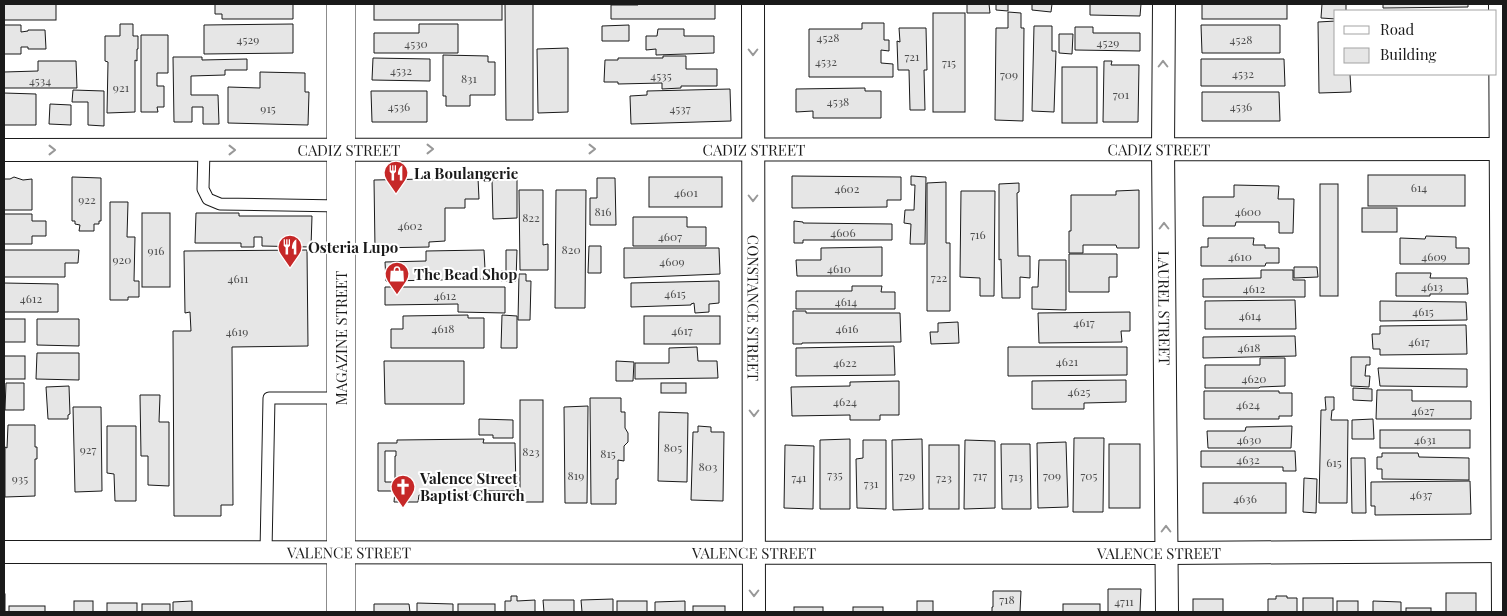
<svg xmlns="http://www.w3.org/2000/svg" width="1507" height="616" viewBox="0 0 1507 616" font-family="'Playfair Display',serif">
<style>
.building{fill:#e6e6e6;stroke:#1a1a1a;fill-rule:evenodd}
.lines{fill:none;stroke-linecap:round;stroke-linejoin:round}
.lane-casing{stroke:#1a1a1a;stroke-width:13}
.street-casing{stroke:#1a1a1a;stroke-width:24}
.secondary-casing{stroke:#1a1a1a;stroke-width:29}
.lane{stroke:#fff;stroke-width:11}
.street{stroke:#fff;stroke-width:22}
.secondary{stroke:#fff;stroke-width:28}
.oneway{stroke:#989898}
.labels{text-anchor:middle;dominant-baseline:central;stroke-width:4;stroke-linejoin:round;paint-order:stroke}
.number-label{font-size:12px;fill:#4d4d4d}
.street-label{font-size:15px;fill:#1a1a1a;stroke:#fff}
.poi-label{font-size:15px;font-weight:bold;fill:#1a1a1a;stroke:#fff;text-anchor:start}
</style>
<rect width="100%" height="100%" fill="#fff"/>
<g class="building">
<rect x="4" y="4" width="52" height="16"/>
<polygon points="215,4 293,4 293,19 222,19 222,14 215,14"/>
<rect x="374" y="4" width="128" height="16"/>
<polygon points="505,4 533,4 533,120 506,120"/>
<polygon points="638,4 715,4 715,19 611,19 611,5 638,5"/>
<polygon points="967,4 989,4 990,13 967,13"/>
<polygon points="996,4 1008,4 1008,11 996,10"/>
<polygon points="1032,4 1052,4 1051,12 1032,10"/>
<polygon points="1090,4 1141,4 1140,16 1090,15"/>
<rect x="1202" y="4" width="85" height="15"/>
<polygon points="1322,4 1346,4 1346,11 1336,11 1336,19 1321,18"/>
<polygon points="1383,4 1468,4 1468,7 1383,8"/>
<polygon points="1008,12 1021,13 1021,28 1024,28 1023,121 995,120 996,28 1008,28"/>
<rect x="933" y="13" width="32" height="99"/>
<polygon points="1336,21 1336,74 1350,74 1351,92 1319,93 1318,22"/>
<polygon points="862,23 884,23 884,40 889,40 889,51 881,50 881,63 893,64 893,77 809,77 809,29 862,29"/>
<polygon points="120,24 133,24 133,36 138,36 138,49 137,49 137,61 135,60 135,112 107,113 108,62 105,61 105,36 120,36"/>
<polygon points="293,24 293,53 204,54 204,25"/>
<polygon points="419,24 458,24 458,53 374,53 374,33 419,33"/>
<polygon points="4,25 21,25 21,32 28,31 28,30 45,30 46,49 28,49 28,47 21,47 21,54 4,54"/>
<polygon points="629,25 629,41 602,41 602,26"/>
<polygon points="1201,25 1280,25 1280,53 1202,53"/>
<polygon points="1034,26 1052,26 1052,51 1056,51 1054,112 1032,111"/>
<polygon points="1075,27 1093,27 1093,33 1140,33 1140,51 1075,50"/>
<polygon points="899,28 926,28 927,70 924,70 925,110 910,110 909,70 898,70 897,41 900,42"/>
<polygon points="658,29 684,29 684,36 714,36 714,53 656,55 656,49 646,50 646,36 657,36"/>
<polygon points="1059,34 1073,34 1072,54 1059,53"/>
<polygon points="141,35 168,35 168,73 157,73 157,86 164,86 164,107 157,107 158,112 141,112"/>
<polygon points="568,48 568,112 538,113 537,49"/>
<polygon points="443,55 488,56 488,62 495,62 495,95 470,95 470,106 446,106 446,96 443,96"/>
<polygon points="663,56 686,56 686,69 717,69 717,86 681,86 681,88 662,89 662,83 618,84 618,82 604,82 605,60 618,60 618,58 663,58"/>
<polygon points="173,57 202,57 202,60 247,59 247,70 225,70 225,75 191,76 191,95 218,95 219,124 203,124 203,107 192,107 192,122 174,122"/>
<polygon points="373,58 430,59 430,81 372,80"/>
<polygon points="1201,59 1284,59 1285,86 1201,86"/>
<polygon points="38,61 76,61 77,88 4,88 4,72 38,71"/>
<polygon points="1104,61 1112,61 1111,65 1139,65 1138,122 1103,122"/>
<rect x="1062" y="67" width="35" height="56"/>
<polygon points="260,72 305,73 305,92 309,92 308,125 228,123 228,87 260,88"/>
<polygon points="865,88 865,91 881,91 881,118 813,118 813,111 796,112 796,89"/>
<polygon points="730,89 731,121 631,124 630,96 647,95 647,91"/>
<polygon points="73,90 104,91 104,126 88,125 88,102 72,102"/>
<polygon points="371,91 427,91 427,122 372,122"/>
<polygon points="1202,92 1279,92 1280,121 1202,121"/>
<polygon points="4,93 36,94 36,125 4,125"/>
<polygon points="50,104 71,105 71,125 49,124"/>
<rect x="1368" y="175" width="97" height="31"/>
<polygon points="792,176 901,177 901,200 887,200 887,207 792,208"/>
<polygon points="911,176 926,177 925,244 910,244 911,224 904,223 905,210 914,210 915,185 911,185"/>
<polygon points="14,177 23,180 32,179 32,210 4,210 4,179 10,179"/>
<polygon points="72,177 101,178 101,221 99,221 99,224 94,224 94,231 79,231 80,225 75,224 75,221 72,221"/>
<rect x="649" y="177" width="73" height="30"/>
<polygon points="478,178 479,199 465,199 465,208 445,208 445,241 429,242 429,247 375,248 374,180"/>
<polygon points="597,178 615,178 616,225 590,225 590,198 597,198"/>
<polygon points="517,179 517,218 493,219 492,180"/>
<polygon points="946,182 946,243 950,243 950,311 927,311 927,183"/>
<polygon points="1019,183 1019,192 1017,193 1018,256 1030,256 1030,278 1020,277 1020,298 1002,298 1001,259 999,260 999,184"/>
<rect x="1320" y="184" width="18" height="112"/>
<polygon points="1234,185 1279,186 1278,199 1294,199 1293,233 1279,233 1279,222 1236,222 1235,226 1203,226 1203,197 1234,197"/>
<polygon points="519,190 543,190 543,245 548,244 548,270 520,270"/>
<polygon points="556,190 586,190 585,308 555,308"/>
<polygon points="1139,190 1139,248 1117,248 1116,245 1083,245 1083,253 1069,253 1069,231 1071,231 1071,195 1116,195 1116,191"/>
<polygon points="961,191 995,191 994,296 980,296 980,278 960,277"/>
<polygon points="110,202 128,202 127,237 135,237 134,281 139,281 139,297 128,297 128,300 110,300"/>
<rect x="1362" y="208" width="35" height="24"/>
<rect x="142" y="213" width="28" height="74"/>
<polygon points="196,213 239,213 239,216 312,216 311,247 262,246 262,237 254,237 254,247 241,247 241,243 195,243"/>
<polygon points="4,214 32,214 32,221 46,221 46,236 32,236 32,244 4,244"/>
<polygon points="633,217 687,217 687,227 706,227 706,246 633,246"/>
<polygon points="794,221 803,222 803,223 892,224 892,240 803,240 803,243 794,243"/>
<polygon points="1426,236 1456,237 1456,248 1469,248 1469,264 1400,264 1400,238 1425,239"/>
<polygon points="1208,238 1254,238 1253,245 1265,245 1265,248 1279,248 1279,263 1266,263 1265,266 1201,266 1201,247 1208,247"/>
<polygon points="589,246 601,246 601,273 588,273"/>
<polygon points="882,247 882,276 797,276 796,260 821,260 821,248"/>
<polygon points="624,248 719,248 720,274 624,278"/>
<polygon points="4,250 79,250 78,263 65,263 65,277 4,277"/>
<polygon points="307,250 308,346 232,347 233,505 221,505 221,516 174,516 173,331 191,331 190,312 185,313 184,251"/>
<polygon points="484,250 485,269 490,269 490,279 386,281 385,262 426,261 426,251"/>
<polygon points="506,250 517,250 516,281 501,281 501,271 506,271"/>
<polygon points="1069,254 1117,254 1117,277 1109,277 1109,292 1069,292"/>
<polygon points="1039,260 1066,260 1066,310 1032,309 1032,287 1038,287"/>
<polygon points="1294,267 1317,267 1318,277 1294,278"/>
<polygon points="1261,270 1293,270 1293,280 1305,280 1305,297 1203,297 1203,279 1261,278"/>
<polygon points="1396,273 1431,273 1430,278 1467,278 1468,294 1430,294 1430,296 1396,296"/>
<polygon points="519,274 526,274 526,281 531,281 530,320 518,320"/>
<polygon points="719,281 719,303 709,304 709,312 695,313 694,303 691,304 691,305 631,307 631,283"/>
<polygon points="4,283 58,284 58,312 4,312"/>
<polygon points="852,286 882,286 881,292 895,292 895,309 796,309 796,291 852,291"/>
<polygon points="385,287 505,287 505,313 458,312 458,304 385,305"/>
<polygon points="1295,300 1296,329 1205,329 1205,301"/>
<polygon points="1380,301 1466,302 1467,320 1380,321"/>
<polygon points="793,311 806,311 806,313 900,313 901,342 802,343 802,344 793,344"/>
<polygon points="1130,312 1130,331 1121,331 1122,342 1039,343 1038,313"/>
<polygon points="468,315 468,318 484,318 484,348 391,348 391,329 403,329 403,316"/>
<polygon points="502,315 517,316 517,348 501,348"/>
<rect x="644" y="316" width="76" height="28"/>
<rect x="4" y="319" width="21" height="23"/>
<polygon points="37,319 79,319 79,346 37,345"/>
<polygon points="958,322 959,343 931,344 930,332 938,332 938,323"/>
<polygon points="1466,325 1467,354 1380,355 1380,349 1373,349 1372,334 1380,334 1380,326"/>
<polygon points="1295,336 1296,356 1203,358 1203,337"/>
<polygon points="894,346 895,375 796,376 796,348"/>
<polygon points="697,347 698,361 717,361 718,378 635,379 635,363 669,363 669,348"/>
<polygon points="1008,347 1127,347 1127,375 1008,376"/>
<polygon points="37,353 79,353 79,380 36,379"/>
<rect x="4" y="356" width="21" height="23"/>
<polygon points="1351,357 1370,357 1370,365 1366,365 1365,376 1370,376 1369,387 1351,386"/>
<polygon points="1260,358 1285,358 1285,386 1260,387 1259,388 1205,388 1205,365 1260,365"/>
<polygon points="384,361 464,361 464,404 385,404"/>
<polygon points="616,361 634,362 633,381 616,381"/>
<polygon points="1378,368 1467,369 1467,387 1380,386"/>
<polygon points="1126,380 1126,402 1084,403 1084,409 1032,409 1032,381"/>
<polygon points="899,381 899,415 880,415 880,420 850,420 850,415 792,416 791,387 850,386 850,382"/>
<polygon points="6,383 24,383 24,410 5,410"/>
<rect x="661" y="383" width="25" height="10"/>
<polygon points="69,386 70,414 68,415 68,419 48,419 46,387"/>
<polygon points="1353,388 1372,389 1372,401 1353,400"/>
<polygon points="1377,390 1412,390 1412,401 1471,401 1471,419 1376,419"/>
<polygon points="1204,391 1279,391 1279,393 1292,393 1292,416 1279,416 1279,419 1204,419"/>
<polygon points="140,395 160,395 159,422 169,422 169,486 148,485 148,456 141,456"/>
<polygon points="1325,397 1334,397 1334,410 1332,410 1331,420 1348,420 1347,503 1319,503 1321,410 1326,410"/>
<polygon points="590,398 621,398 621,412 625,412 625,428 628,433 628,442 624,446 624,461 618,460 618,479 616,479 616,504 591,504"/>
<rect x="520" y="400" width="23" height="102"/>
<polygon points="588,406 587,503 565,503 564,407"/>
<polygon points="73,407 101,407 102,491 75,492"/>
<polygon points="659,412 688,413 687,482 658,481"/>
<polygon points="479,419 513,420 513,438 493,438 493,435 479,435"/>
<polygon points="1373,419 1374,439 1352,439 1352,420"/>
<polygon points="8,425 35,425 35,447 37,447 37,459 35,459 35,496 5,497 5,447 7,448"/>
<polygon points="107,426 136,426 136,501 115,501 114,474 107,473"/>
<polygon points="698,426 711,427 711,432 724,432 723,501 691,500 693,432 698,432"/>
<polygon points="1292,426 1291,448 1208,448 1207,431 1245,431 1246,427"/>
<rect x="1380" y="430" width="90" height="18"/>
<polygon points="1074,438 1104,438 1103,512 1073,512"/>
<path d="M484,439l-1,4h32l1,48h-32v4h-65l-1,7h-24l1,-11h-17v-48h19v-3zM385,451h11v5h-1v23l-2,3h-8z"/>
<polygon points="850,439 850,509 820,509 820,440"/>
<polygon points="922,439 923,509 893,510 892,440"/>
<polygon points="863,440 886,440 886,509 857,508 856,459 863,458"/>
<polygon points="965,440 995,441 995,508 964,509"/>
<polygon points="1066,442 1068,507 1038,508 1037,443"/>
<polygon points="1001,444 1030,444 1031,509 1002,509"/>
<rect x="1109" y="444" width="31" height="64"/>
<polygon points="785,445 814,446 813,509 784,508"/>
<rect x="929" y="445" width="30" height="64"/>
<polygon points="1201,451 1295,451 1296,471 1283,471 1283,467 1201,467"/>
<polygon points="1382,453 1418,453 1419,457 1469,458 1469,480 1382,479 1382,469 1377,469 1377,457 1382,457"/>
<polygon points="1351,458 1365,458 1366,513 1352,513"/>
<polygon points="1304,478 1317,479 1316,513 1303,512"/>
<polygon points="1470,481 1471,514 1375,515 1375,506 1371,506 1371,482"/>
<rect x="1203" y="483" width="83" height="30"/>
<polygon points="1108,589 1141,589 1140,612 1108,612"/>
<polygon points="993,591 1021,591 1020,612 992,612 992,607 993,607"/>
<rect x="1446" y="593" width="30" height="19"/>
<rect x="4" y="594" width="1" height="18"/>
<polygon points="511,596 517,596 517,601 535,600 535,612 505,612 505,601 511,601"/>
<polygon points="1276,596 1287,596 1287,598 1297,598 1297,612 1268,612 1268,599 1276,599"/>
<rect x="1303" y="598" width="30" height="14"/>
<polygon points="613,599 613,612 582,612 581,600"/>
<rect x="1193" y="599" width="30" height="13"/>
<polygon points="543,600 574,600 574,612 544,612"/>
<rect x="74" y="601" width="19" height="11"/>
<polygon points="192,601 192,612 173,612 173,602"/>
<rect x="617" y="601" width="30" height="11"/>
<polygon points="685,601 685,612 655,612 655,602"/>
<rect x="917" y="601" width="16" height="11"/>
<rect x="1337" y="601" width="21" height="11"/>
<polygon points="1373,601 1401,602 1401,612 1373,612"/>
<rect x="107" y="603" width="30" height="9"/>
<polygon points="417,603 453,604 453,612 417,612"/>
<rect x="142" y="604" width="28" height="8"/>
<polygon points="374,604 409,604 410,612 374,612"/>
<rect x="458" y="604" width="37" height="8"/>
<rect x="1063" y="604" width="37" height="8"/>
<rect x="9" y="606" width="36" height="6"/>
<rect x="693" y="606" width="32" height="6"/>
<rect x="794" y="607" width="29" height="5"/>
<rect x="853" y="607" width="30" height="5"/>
<rect x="1406" y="608" width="25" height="4"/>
</g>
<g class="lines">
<defs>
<g id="lane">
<polyline points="204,150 203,189 208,199 220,204 341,206"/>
<polyline points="266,551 269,398 341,398"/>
</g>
<g id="street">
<path id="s1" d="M753,4l1,608"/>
<path id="s2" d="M1164,4l-1,144 4,464"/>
<polyline points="1500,4 1503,612"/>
<path id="s3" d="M4,150l1499,-1"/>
<path id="s4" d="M4,552l1162,1 337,-2"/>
</g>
<polyline id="secondary" points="341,4 341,612"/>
</defs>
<use href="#lane" class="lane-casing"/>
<use href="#street" class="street-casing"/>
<use href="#secondary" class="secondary-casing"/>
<use href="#lane" class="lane"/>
<use href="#street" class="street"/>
<use href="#secondary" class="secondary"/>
</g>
<defs><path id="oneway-chevron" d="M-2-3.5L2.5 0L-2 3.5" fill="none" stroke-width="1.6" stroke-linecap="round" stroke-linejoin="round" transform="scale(1.25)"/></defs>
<g class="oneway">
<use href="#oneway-chevron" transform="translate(753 52) rotate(90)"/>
<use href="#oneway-chevron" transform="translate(1163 64) rotate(-90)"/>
<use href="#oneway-chevron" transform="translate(430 149)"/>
<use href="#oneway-chevron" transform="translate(592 149)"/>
<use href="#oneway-chevron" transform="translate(52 150)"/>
<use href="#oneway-chevron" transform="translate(232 150)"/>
<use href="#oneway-chevron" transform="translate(753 198) rotate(90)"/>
<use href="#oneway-chevron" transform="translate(1164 226) rotate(-90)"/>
<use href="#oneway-chevron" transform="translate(754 413) rotate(90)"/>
<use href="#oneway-chevron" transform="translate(1166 529) rotate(-90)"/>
<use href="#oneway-chevron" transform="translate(754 593) rotate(90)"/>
</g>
<defs>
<symbol id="restaurant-pin" viewBox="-11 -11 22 30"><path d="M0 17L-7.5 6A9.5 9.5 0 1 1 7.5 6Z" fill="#c62828" stroke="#fff"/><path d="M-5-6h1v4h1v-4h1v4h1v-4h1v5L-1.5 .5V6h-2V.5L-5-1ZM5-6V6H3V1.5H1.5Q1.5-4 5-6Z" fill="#fff"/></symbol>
<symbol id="shop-pin" viewBox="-11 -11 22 30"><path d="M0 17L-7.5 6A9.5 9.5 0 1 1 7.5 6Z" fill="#c62828" stroke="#fff"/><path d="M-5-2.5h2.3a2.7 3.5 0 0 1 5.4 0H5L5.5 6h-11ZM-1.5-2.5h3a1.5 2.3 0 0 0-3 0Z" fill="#fff"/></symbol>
<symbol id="church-pin" viewBox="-11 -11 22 30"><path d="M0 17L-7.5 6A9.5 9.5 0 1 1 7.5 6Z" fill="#c62828" stroke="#fff"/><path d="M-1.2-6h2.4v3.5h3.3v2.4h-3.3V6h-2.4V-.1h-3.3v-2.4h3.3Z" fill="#fff"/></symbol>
</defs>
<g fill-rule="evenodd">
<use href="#restaurant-pin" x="382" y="159" width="28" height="38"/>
<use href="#restaurant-pin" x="276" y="233" width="28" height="38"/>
<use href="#shop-pin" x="383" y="260" width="28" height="38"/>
<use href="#church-pin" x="389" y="473" width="28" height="38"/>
</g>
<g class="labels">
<g class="number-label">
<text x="828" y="37">4528</text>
<text x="248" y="39">4529</text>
<text x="1241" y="39">4528</text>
<text x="1108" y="42">4529</text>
<text x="416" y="43">4530</text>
<text x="912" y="56">721</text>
<text x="826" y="61">4532</text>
<text x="949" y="62">715</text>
<text x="401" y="70">4532</text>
<text x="1243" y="73">4532</text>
<text x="1009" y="74">709</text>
<text x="661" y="75">4535</text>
<text x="469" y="78">831</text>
<text x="40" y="80">4534</text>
<text x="121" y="87">921</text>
<text x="1121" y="94">701</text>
<text x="838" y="101">4538</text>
<text x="399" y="106">4536</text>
<text x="1241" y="106">4536</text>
<text x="268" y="108">915</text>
<text x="680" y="108">4537</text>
<text x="1419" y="187">614</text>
<text x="847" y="188">4602</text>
<text x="686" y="192">4601</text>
<text x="87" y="199">922</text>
<text x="603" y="211">816</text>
<text x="1248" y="211">4600</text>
<text x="531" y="217">822</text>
<text x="410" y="225">4602</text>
<text x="843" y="232">4606</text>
<text x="978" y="234">716</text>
<text x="670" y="236">4607</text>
<text x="571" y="249">820</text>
<text x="156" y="250">916</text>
<text x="1240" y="256">4610</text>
<text x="1434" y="256">4609</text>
<text x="122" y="259">920</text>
<text x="672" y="261">4609</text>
<text x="839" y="268">4610</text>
<text x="939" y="277">722</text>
<text x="238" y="278">4611</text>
<text x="1432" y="286">4613</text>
<text x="1254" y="288">4612</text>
<text x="675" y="293">4615</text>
<text x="445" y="295">4612</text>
<text x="31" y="298">4612</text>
<text x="846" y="301">4614</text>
<text x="1423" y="311">4615</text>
<text x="1250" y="315">4614</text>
<text x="1084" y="322">4617</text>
<text x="443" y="328">4618</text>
<text x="847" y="328">4616</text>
<text x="682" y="330">4617</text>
<text x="237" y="331">4619</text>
<text x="1419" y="341">4617</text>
<text x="1249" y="347">4618</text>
<text x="1067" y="361">4621</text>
<text x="845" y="362">4622</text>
<text x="1254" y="378">4620</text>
<text x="1079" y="391">4625</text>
<text x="845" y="401">4624</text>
<text x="1248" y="404">4624</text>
<text x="1423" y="410">4627</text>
<text x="1249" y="439">4630</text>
<text x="1425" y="439">4631</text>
<text x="673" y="447">805</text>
<text x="88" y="449">927</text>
<text x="531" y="451">823</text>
<text x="608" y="453">815</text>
<text x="1248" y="459">4632</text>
<text x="1334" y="462">615</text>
<text x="708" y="466">803</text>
<text x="835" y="474">735</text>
<text x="576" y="475">819</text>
<text x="907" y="475">729</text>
<text x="980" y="475">717</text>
<text x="1052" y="475">709</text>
<text x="1089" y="475">705</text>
<text x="1016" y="476">713</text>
<text x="799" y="477">741</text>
<text x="944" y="477">723</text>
<text x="20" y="478">935</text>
<text x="871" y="483">731</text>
<text x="1421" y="494">4637</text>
<text x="1245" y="498">4636</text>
<text x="1007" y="599">718</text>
<text x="1124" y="601">4711</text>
</g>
<g class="street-label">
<text stroke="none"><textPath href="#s3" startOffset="1155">CADIZ STREET</textPath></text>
<text stroke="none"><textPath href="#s3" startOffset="345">CADIZ STREET</textPath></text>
<text stroke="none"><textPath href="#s3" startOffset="750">CADIZ STREET</textPath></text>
<text stroke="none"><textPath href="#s1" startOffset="304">CONSTANCE STREET</textPath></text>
<text stroke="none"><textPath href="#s2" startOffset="304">LAUREL STREET</textPath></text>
<text transform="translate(341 338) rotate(-90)">MAGAZINE STREET</text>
<text stroke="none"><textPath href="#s4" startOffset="345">VALENCE STREET</textPath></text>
<text stroke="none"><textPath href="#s4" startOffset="750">VALENCE STREET</textPath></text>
<text stroke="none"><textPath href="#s4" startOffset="1155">VALENCE STREET</textPath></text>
</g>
<g class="poi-label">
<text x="414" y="173">La Boulangerie</text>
<text x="308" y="247">Osteria Lupo</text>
<text x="414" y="274">The Bead Shop</text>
<text x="420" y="478">Valence Street<tspan x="420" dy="17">Baptist Church</tspan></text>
</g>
</g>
<rect width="1507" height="616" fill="none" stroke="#1a1a1a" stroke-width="10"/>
<rect x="1334" y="10" width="162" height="65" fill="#ffffff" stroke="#a3a3a3"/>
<rect x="1344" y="26" width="25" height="8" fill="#ffffff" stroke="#a3a3a3"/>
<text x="1380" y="35" font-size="15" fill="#1a1a1a">Road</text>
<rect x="1344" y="48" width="25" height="15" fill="#e6e6e6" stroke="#a3a3a3"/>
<text x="1380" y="60" font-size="15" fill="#1a1a1a">Building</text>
</svg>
